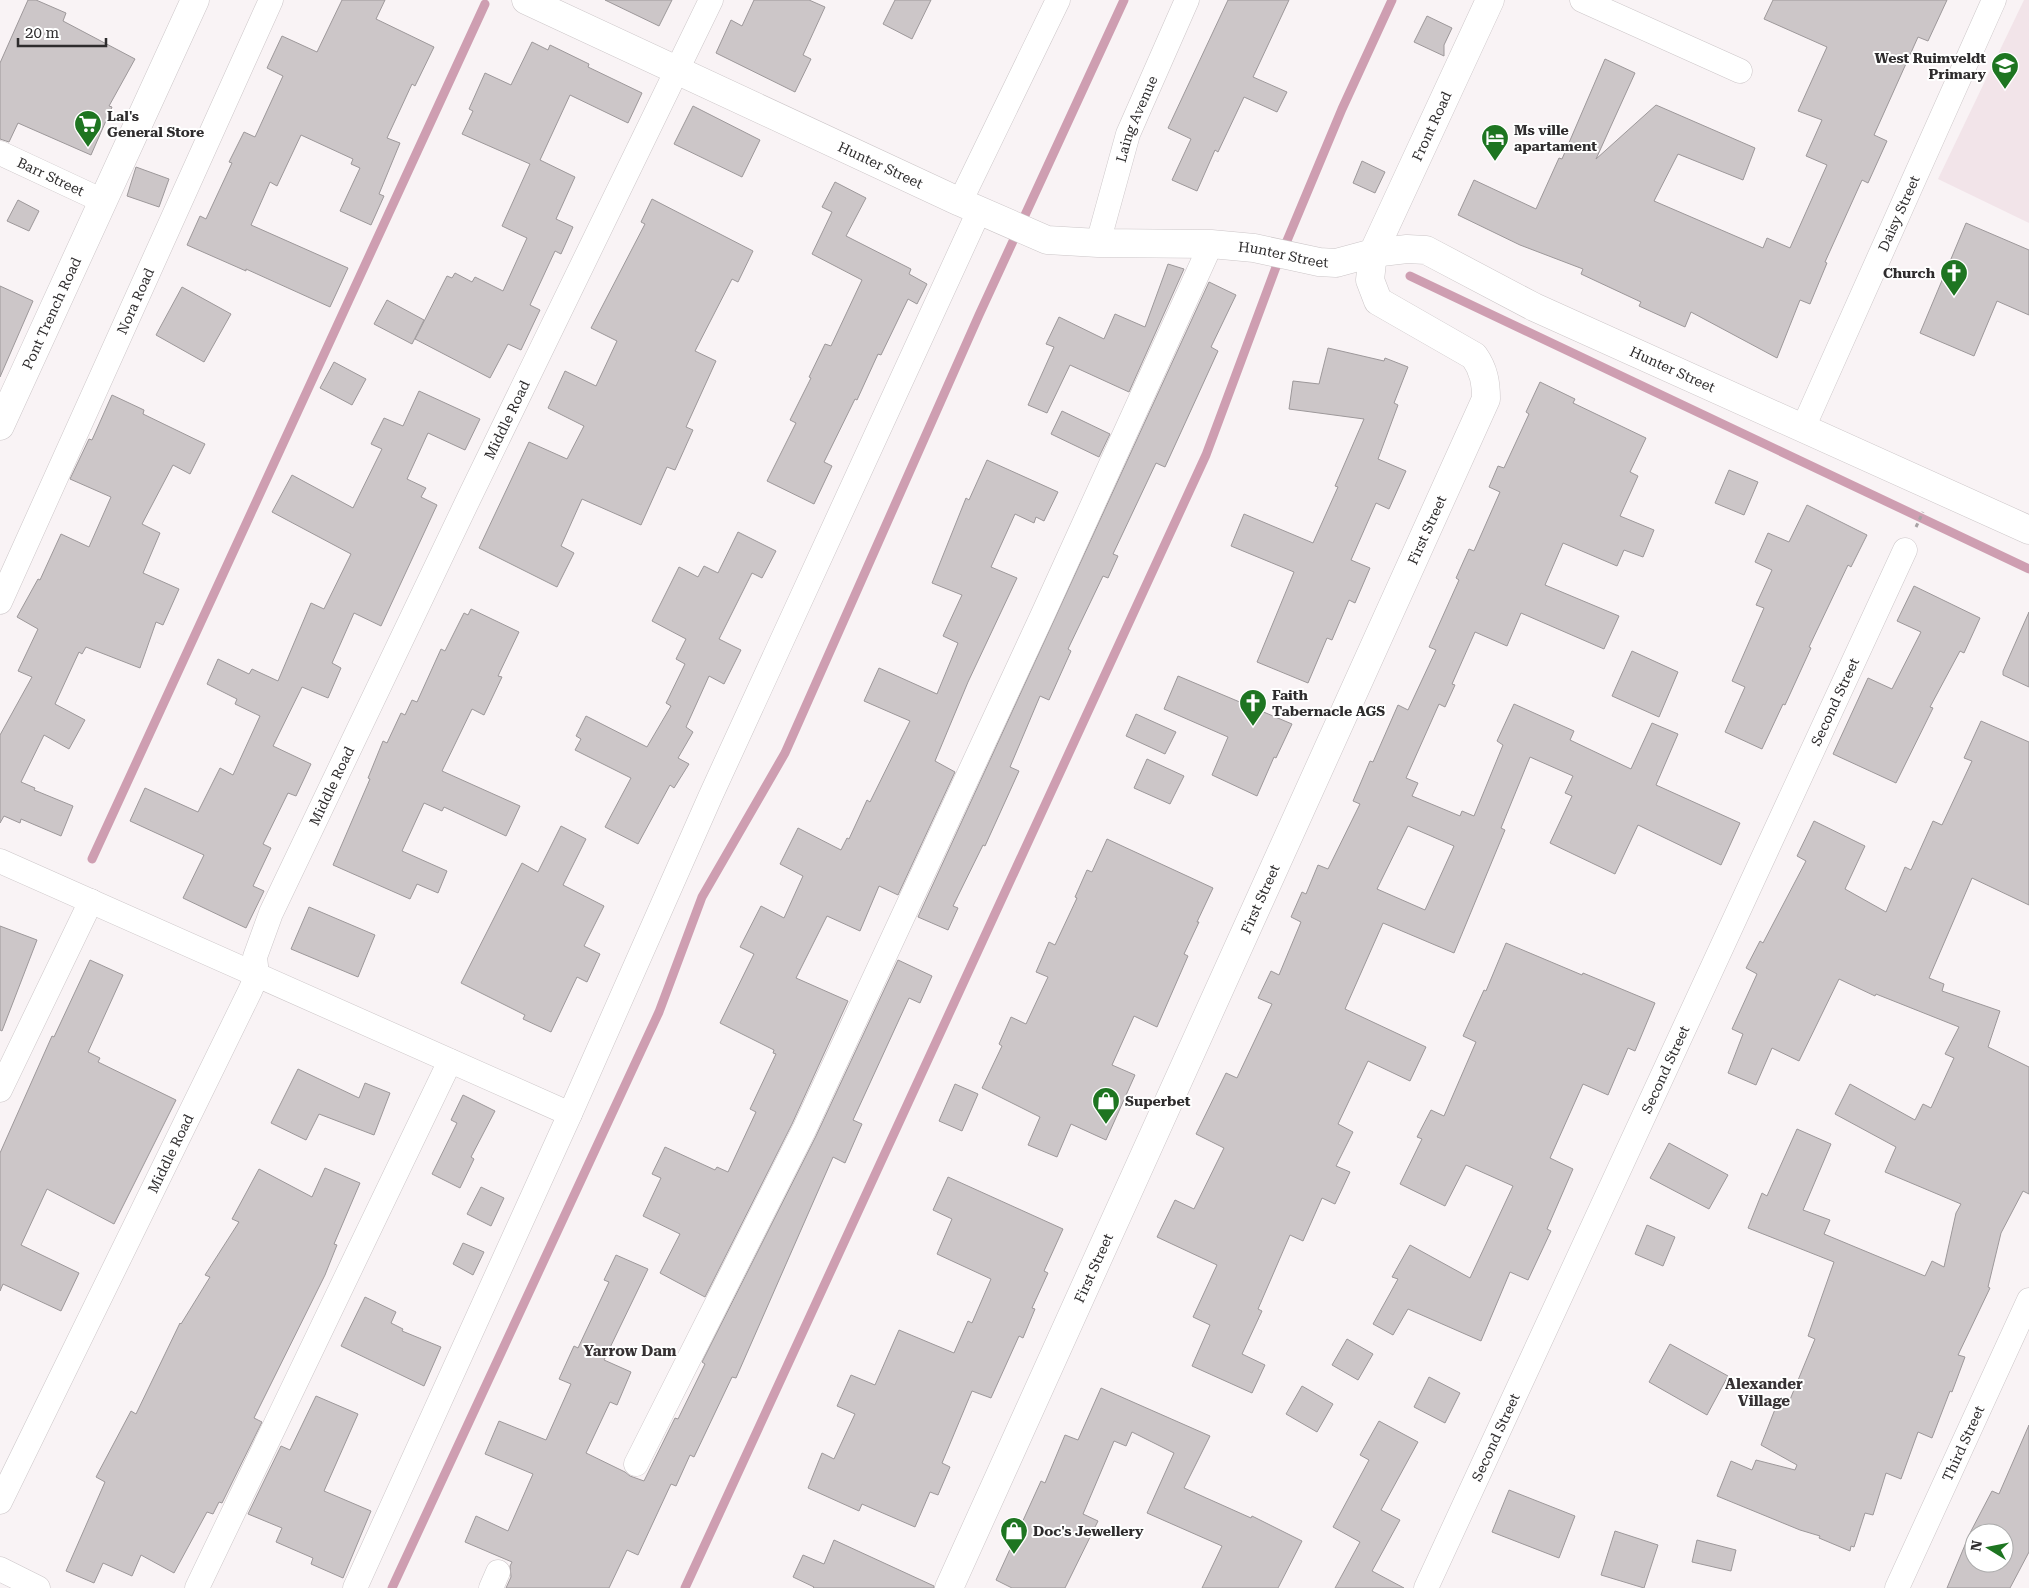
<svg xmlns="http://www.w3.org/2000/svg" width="2029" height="1588" viewBox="0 0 2029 1588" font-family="'Roboto Serif',serif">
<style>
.built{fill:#f2e4e9}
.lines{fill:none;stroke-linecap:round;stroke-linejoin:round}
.stream{stroke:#ce9eb1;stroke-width:9}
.building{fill:#ccc6c8;stroke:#9d989a;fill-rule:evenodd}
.minor-casing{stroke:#ccc6c8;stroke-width:25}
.tertiary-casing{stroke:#ccc6c8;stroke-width:29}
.path{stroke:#a8a3a5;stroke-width:3;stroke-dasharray:4 4;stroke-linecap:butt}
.minor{stroke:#fff;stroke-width:24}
.tertiary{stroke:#fff;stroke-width:28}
.labels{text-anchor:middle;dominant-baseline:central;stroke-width:4;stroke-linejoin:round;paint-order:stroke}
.poi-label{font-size:14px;font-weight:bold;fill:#2e2c2d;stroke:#fff;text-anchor:start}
.street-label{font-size:14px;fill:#2e2c2d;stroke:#fff}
.neighbourhood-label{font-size:15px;font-weight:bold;fill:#363133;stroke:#fff}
</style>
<rect width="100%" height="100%" fill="#f9f3f5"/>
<polygon class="built" points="2024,0 2029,0 2029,223 1938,179"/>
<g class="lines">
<g class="stream">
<polyline points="1410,276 2029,569"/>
<polyline points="92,859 485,4"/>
<polyline points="392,1588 659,1012 702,897 785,753 979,315 1124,0"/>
<polyline points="685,1588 1206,455 1276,267 1342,109 1392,0"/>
</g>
</g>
<g class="building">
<polygon points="28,0 36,0 66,13 63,21 135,59 109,106 112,107 91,155 18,123 9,142 0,139 0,63"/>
<polygon points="342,0 385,0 376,19 434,47 415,86 412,84 387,138 400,143 379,194 384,196 371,225 340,211 360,168 351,164 353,159 301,135 277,186 270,182 251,225 348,268 330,307 246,269 246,271 187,245 200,216 206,219 232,163 229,162 244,132 255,137 283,76 267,68 282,36 317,52"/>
<polygon points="605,0 672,0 659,26"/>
<polygon points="754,0 809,0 825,7 803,55 811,59 795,92 716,53 731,20 742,26"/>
<polygon points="895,0 931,0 912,39 883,24"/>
<polygon points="1228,0 1289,0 1253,77 1287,92 1277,112 1244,97 1218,152 1215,150 1197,191 1172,180 1191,139 1168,128"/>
<polygon points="1773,0 1947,0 1928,41 1918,37 1874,135 1887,141 1868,183 1862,180 1825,262 1827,263 1810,304 1800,300 1777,358 1691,312 1685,327 1639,306 1641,302 1581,274 1583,269 1520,245 1458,215 1474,180 1536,209 1559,158 1562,159 1605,59 1635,73 1596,159 1656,105 1755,148 1743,180 1678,154 1654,201 1763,248 1767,238 1790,248 1827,165 1806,156 1822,120 1798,111 1827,47 1764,19"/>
<polygon points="1427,16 1452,28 1444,45 1444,56 1414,42"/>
<polygon points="532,42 548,50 550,45 589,64 588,67 642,93 628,123 570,95 540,160 575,177 556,219 573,227 561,254 555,251 530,305 540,310 521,350 508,344 490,378 415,339 447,276 452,278 455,273 472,282 475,277 503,291 527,238 502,226 530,164 462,134 473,111 469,109 485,73 511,85"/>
<polygon points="693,106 760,140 742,177 674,144"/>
<polygon points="1362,161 1385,172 1375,193 1353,183"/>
<polygon points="136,167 169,179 159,207 127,196"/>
<polygon points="835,182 866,198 846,236 911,269 909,274 927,284 917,304 908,299 881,355 878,354 857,400 855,399 824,462 832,466 814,504 767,481 796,423 790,420 811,378 809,377 825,344 831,346 862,280 812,254 832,212 822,207"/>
<polygon points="652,199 753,251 738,282 732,279 695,351 716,361 686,427 693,430 675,470 667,467 641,525 582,499 561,546 574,553 557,587 479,548 529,442 567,459 584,426 548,408 565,371 596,386 617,341 591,328 645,224 641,222"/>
<polygon points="18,200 39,211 29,231 7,221"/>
<polygon points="1966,223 2029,250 2029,315 1997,301 1974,356 1920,333"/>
<polygon points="1168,264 1184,269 1129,392 1070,365 1047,413 1028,405 1054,347 1046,344 1059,317 1104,339 1115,314 1145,327"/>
<polygon points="1209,282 1236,295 1211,347 1218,351 1165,467 1156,463 1113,554 1118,556 1108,578 1103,576 1068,649 1071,651 1049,700 1040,696 1010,767 1019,771 985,846 983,845 953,906 958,908 948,930 918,917"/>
<polygon points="0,286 33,301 0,377"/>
<polygon points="182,287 231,314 204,362 156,335"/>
<polygon points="387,300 424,320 412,344 374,324"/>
<polygon points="1328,348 1384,361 1385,358 1408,367 1394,403 1398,405 1378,459 1406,471 1389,509 1376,503 1351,560 1370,568 1355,603 1349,600 1332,640 1327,638 1308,683 1257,662 1294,572 1231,546 1244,514 1313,543 1338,487 1335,486 1364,419 1289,409 1293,381 1319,384"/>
<polygon points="334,362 366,379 352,405 320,388"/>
<path d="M1540,382l35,17 -2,4 73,35 -16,34 8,4 -18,40 34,14 -11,27 -19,-7 -7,16 -54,-23 -18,42 74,31 -15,33 -83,-36 -14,33 -32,-14 -23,52 3,1 -10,22 -6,-3 -33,74 12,5 -6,13 48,20 2,-5 12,5 29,-71 -6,-4 17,-37 60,27 -4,9 61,29 21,-46 26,11 -22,51 84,38 -19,42 -83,-40 -23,49 -65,-31 22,-47 -7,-3 8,-17 -43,-19 -29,71 4,2 -51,123 -71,-30 -38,86 81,38 -16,34 -42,-20 -30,63 15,8 -17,34 14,6 -15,32 -13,-6 -19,43 -13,-6 -32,74 4,2 -20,43 23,11 -13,28 -60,-27 18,-41 -17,-8 24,-52 -60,-28 18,-37 19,9 30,-61 -28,-14 30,-61 11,5 35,-74 -14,-6 13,-27 8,4 22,-53 -10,-5 11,-25 4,2 12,-29 10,4 32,-65 -7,-3 17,-40 3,1 25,-57 10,5 28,-60 -7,-3 30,-67 -3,-2 13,-29 5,2 26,-59 -11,-5 9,-21 6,2 25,-54 -3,-2zM1408,826l46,20 -29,64 -48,-21z"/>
<polygon points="419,391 480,419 465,450 428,433 407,479 426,488 421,497 437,505 381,626 354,613 332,663 341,668 328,698 302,687 273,746 311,764 296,796 288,793 263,844 271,848 253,886 264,891 246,928 183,898 204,855 130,821 145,788 198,812 220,768 233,775 260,716 235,704 237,699 207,684 218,659 249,674 252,669 278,681 311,603 324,609 351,554 272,512 292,475 353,508 382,449 371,444 384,418 403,426"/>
<polygon points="112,395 144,410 143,414 205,444 190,474 173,465 142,524 160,533 143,573 179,589 163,625 156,622 140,668 86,647 82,654 79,652 55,704 85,720 69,749 44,735 21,782 35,788 34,790 73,806 61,836 21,819 20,823 4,816 0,823 0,735 32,677 18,671 38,629 17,617 38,579 40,580 61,534 89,547 111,497 70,479 89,439 92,440"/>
<polygon points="1062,411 1110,434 1099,457 1051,434"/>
<polygon points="987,460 1058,492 1044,521 1036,517 1034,523 1015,514 991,567 1017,578 968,682 935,761 955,772 898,895 879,886 860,931 827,916 796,978 848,1001 792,1124 705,1297 660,1273 680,1234 643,1216 661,1178 652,1174 665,1147 715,1170 717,1167 728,1172 756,1112 750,1109 776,1054 773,1053 774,1050 720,1023 754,954 740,947 761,906 784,918 803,876 780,864 798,828 841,850 847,838 849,839 867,800 870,802 910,721 864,701 879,668 937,694 958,643 943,636 962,595 932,583 966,498 969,500"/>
<polygon points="1729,470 1758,482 1744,515 1715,503"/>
<polygon points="1807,505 1867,535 1851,567 1848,565 1809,647 1811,648 1785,705 1783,704 1762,749 1725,732 1745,687 1732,681 1764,608 1756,605 1772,570 1755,562 1768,533 1789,542"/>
<polygon points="738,532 776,551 762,578 752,573 719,639 741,650 724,684 709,676 686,727 693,732 678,758 689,764 674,788 670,785 638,844 605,827 631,778 575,750 581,739 576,736 586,716 647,747 671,706 666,703 685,664 676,659 686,639 652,621 679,567 698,577 704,566 718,573"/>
<polygon points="1914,586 1980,618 1964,653 1960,651 1930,707 1933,708 1896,783 1833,754 1868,678 1892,689 1921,632 1897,621"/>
<polygon points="471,609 519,632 498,676 502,677 484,715 472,709 442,771 520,806 506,836 444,807 442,811 424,803 402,851 447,871 438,893 417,884 410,899 333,865 370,779 368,778 383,741 387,743 401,713 405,715 412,700 417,702 441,649 445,651 464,613 468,615"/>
<polygon points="2029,612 2029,687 2003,675 2003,671"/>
<polygon points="1632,651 1678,672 1659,717 1612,696"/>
<polygon points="1178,676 1292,724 1276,758 1274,757 1257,796 1212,775 1228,737 1164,709"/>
<polygon points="1136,714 1176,732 1165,754 1126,736"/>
<polygon points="1981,721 2029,742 2029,905 1972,878 1929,978 1944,984 1942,991 2000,1011 1988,1047 2029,1067 2029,1194 2023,1191 2001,1233 1988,1287 1990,1288 1958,1355 1965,1357 1952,1392 1950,1391 1932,1438 1918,1432 1901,1479 1886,1473 1873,1515 1865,1513 1854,1547 1851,1546 1850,1551 1819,1538 1820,1536 1800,1530 1717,1496 1731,1461 1752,1470 1756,1460 1795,1470 1797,1465 1761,1445 1779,1399 1789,1402 1815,1339 1808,1336 1834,1262 1748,1228 1762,1193 1767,1196 1797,1129 1831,1144 1803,1210 1830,1220 1824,1234 1925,1276 1932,1261 1944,1267 1956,1213 1961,1204 1885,1172 1896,1147 1835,1114 1850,1084 1915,1120 1923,1104 1931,1108 1954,1058 1945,1054 1959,1027 1876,994 1875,996 1839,979 1799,1061 1772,1048 1756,1085 1728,1073 1743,1034 1732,1029 1757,974 1746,968 1760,941 1763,943 1806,861 1797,856 1814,821 1865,846 1845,889 1886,912 1905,867 1911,870 1933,821 1942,825 1972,761 1964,758"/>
<polygon points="1147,759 1184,776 1170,804 1134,788"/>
<polygon points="561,826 586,839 563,885 604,906 584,946 600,954 587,982 577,977 551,1032 523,1019 525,1015 461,983 522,863 538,872"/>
<polygon points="1107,839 1213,888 1197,922 1199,922 1184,954 1188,956 1157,1027 1134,1016 1112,1065 1135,1075 1106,1140 1071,1124 1057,1157 1028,1145 1040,1117 982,1088 1002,1046 999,1044 1011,1017 1026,1024 1048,977 1036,972 1049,942 1055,945 1077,898 1075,897 1087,870 1092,872"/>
<polygon points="309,907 375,935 358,977 291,949"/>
<polygon points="0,926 37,940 2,1031 0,1030"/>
<polygon points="1506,943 1582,975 1583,973 1655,1003 1635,1051 1628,1048 1608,1095 1583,1084 1550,1158 1573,1169 1547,1229 1551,1231 1528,1280 1510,1272 1481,1341 1408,1309 1393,1335 1373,1324 1398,1279 1392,1277 1410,1245 1470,1278 1513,1186 1466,1165 1445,1206 1400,1184 1422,1139 1417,1137 1431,1110 1444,1116 1476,1042 1463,1036 1484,990 1486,991"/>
<polygon points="90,960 123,975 88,1052 100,1058 98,1062 176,1100 114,1224 47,1189 21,1245 79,1273 61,1311 3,1284 0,1291 0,1153 52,1036 54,1037"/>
<polygon points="898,960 932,976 920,1003 909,998 853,1120 862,1124 845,1163 833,1157 736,1378 732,1377 694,1457 690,1455 676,1486 671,1484 638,1555 627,1550 609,1588 506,1588 511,1577 510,1566 512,1562 465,1542 476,1516 508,1531 533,1474 485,1454 499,1421 546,1440 571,1384 559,1379 574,1346 578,1348 609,1282 604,1280 616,1255 648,1269 604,1360 631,1372 617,1405 610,1402 586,1453 625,1472 630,1476 644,1481 675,1418 678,1419 705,1364 702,1362 816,1136"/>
<polygon points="298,1069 359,1098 365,1083 390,1093 374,1135 319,1114 306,1140 271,1123"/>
<polygon points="955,1084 978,1094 962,1131 939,1121"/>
<polygon points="463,1095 495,1111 471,1157 474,1159 460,1188 432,1174 457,1123 451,1120"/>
<polygon points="1669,1143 1728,1175 1709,1209 1650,1178"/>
<polygon points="325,1168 360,1183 334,1244 337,1245 325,1275 254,1418 262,1422 222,1503 219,1502 213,1514 207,1512 174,1573 141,1555 132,1576 103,1563 94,1583 66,1571 105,1482 96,1477 131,1411 136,1414 180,1323 181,1324 210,1277 205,1275 239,1222 232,1219 259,1169 312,1197"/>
<polygon points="948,1177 1063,1229 1044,1271 1048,1273 1032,1308 1035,1309 1023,1338 1019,1336 991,1398 972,1391 942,1463 950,1467 938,1495 930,1492 915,1527 862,1504 859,1511 808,1488 822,1453 834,1459 855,1414 837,1406 851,1375 875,1385 899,1330 954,1353 968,1321 972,1323 991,1279 937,1254 952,1219 933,1210"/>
<polygon points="481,1187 504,1198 491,1226 467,1214"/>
<polygon points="1647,1225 1675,1237 1663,1266 1635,1254"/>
<polygon points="463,1243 484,1252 473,1275 453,1264"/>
<polygon points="365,1297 396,1312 391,1323 403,1329 402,1331 441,1347 424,1386 341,1346"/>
<polygon points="1347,1339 1373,1354 1358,1380 1332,1365"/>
<polygon points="1670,1344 1728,1376 1707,1415 1649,1382"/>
<polygon points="1429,1377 1460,1393 1445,1423 1414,1407"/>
<polygon points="1302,1386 1333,1404 1317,1432 1286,1414"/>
<polygon points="1101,1388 1210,1436 1184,1488 1251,1518 1252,1516 1302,1541 1278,1588 1202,1588 1222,1546 1147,1513 1174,1453 1132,1432 1126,1446 1114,1441 1083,1514 1098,1521 1065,1588 1012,1588 996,1580 1041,1481 1045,1483 1065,1435 1078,1440"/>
<polygon points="316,1396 358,1414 324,1491 371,1511 343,1578 311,1564 313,1558 276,1542 282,1528 248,1514 281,1446 290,1450"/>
<polygon points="1379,1421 1418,1442 1381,1510 1400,1520 1372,1571 1404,1588 1335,1588 1360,1542 1333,1527 1369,1460 1360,1455"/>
<path d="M2029,1425v127l-19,36h-63l23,-55 22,-42 7,3zM1974,1533h30v30h-30z"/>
<polygon points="1509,1490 1575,1516 1559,1558 1492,1532"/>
<polygon points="1615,1531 1658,1545 1644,1588 1601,1575"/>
<polygon points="834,1540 934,1586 934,1588 813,1588 814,1587 793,1577 803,1555 824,1564"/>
<polygon points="1697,1540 1736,1550 1731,1571 1692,1562"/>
</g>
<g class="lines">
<defs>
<g id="minor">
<polyline points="1582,0 1740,71"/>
<path id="s1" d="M0,153l103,48"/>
<polyline points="960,202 1058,0"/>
<path id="s2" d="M1098,243l30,-109 59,-134"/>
<path id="s3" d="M1803,428l191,-428"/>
<path id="s4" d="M0,602l271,-602"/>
<polyline points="0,861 570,1114"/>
<polyline points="0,1090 91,901"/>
<polyline points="636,1464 804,1130 1043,614 1211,244"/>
<path id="s5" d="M0,1502l250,-511 7,-16 -2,-18 16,-44 199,-417 241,-496"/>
<polyline points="0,1569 38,1588"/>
<polyline points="197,1588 450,1061"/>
<polyline points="355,1588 570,1114 711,795 979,211"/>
<polyline points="491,1588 498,1572"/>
<path id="s6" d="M1426,1588l479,-1038"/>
<path id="s7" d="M1897,1588l132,-288"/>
</g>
<g id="tertiary">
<path id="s8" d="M526,0l434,202 87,38 51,3 113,1 43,4 65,14 17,1 37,-10 34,-4 19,1 108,57 495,223"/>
<path id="s9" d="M0,426l195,-426"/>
<path id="s10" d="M949,1588l537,-1189c0,-16 -2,-29 -12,-43l-96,-55 -8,-21 3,-27 117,-253"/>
</g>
</defs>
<use href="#minor" class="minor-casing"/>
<use href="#tertiary" class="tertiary-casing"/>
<polyline class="path" points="1916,527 1923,512"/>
<use href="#minor" class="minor"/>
<use href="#tertiary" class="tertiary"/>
</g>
<defs>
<symbol id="school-pin" viewBox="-11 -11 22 30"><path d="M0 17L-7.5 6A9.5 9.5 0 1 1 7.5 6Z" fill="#1e7521" stroke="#fff"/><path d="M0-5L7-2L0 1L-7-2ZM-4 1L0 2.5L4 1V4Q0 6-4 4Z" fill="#fff"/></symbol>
<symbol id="supermarket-pin" viewBox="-11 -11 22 30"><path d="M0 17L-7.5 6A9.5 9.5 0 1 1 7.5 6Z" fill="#1e7521" stroke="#fff"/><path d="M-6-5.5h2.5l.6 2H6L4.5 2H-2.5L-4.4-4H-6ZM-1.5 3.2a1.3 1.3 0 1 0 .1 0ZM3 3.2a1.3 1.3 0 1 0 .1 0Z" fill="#fff"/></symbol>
<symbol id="hotel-pin" viewBox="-11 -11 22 30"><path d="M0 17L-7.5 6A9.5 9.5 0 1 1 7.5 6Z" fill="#1e7521" stroke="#fff"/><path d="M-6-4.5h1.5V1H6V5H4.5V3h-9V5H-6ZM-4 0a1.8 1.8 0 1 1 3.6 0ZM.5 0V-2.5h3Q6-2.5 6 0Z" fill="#fff"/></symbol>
<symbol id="church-pin" viewBox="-11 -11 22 30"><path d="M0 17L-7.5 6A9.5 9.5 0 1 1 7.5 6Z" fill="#1e7521" stroke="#fff"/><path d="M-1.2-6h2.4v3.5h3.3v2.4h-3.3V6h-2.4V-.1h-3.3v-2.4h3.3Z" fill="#fff"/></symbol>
<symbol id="shop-pin" viewBox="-11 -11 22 30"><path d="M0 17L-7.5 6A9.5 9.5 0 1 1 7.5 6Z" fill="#1e7521" stroke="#fff"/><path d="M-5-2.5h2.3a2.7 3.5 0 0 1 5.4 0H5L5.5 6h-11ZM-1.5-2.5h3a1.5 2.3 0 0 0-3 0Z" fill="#fff"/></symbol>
</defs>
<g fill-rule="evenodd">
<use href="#school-pin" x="1989" y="50" width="32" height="43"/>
<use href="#supermarket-pin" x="72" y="108" width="32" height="43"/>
<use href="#hotel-pin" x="1479" y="122" width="32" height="43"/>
<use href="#church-pin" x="1938" y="257" width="32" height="43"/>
<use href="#church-pin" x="1237" y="687" width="32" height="43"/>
<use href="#shop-pin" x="1090" y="1085" width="32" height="43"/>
<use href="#shop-pin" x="998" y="1515" width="32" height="43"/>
</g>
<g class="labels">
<g class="poi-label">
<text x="1986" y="58" text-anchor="end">West Ruimveldt<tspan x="1986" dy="16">Primary</tspan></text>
<text x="107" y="116">Lal's<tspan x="107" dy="16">General Store</tspan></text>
<text x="1514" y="130">Ms ville<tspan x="1514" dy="16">apartament</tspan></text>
<text x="1935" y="273" text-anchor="end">Church</text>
<text x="1272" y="695">Faith<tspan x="1272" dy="16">Tabernacle AGS</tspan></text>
<text x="1125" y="1101">Superbet</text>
<text x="1033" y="1531">Doc's Jewellery</text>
</g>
<g class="street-label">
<text stroke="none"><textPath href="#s2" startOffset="130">Laing Avenue</textPath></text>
<text stroke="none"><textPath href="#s10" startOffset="1650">Front Road</textPath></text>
<text stroke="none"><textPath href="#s8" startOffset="391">Hunter Street</textPath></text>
<text stroke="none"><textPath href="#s1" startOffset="56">Barr Street</textPath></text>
<text stroke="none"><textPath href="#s3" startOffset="235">Daisy Street</textPath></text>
<text stroke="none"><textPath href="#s8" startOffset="811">Hunter Street</textPath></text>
<text stroke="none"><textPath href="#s4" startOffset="330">Nora Road</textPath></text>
<text stroke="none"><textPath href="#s9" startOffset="124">Pont Trench Road</textPath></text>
<text stroke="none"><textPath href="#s8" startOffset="1230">Hunter Street</textPath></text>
<text stroke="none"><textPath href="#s5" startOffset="1198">Middle Road</textPath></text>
<text stroke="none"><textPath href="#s10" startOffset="1161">First Street</textPath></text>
<text stroke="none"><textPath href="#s6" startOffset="976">Second Street</textPath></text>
<text stroke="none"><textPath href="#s5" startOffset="792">Middle Road</textPath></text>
<text stroke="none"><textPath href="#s10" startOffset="756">First Street</textPath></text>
<text stroke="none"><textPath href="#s6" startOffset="571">Second Street</textPath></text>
<text stroke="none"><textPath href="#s5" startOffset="388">Middle Road</textPath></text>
<text stroke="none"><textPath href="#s10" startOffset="351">First Street</textPath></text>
<text stroke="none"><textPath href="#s6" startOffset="166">Second Street</textPath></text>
<text stroke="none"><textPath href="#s7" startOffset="159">Third Street</textPath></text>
</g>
<g class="neighbourhood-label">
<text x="630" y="1351">Yarrow Dam</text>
<text x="1764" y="1384">Alexander<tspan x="1764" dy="17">Village</tspan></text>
</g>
</g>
<g transform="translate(1989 1548) rotate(280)"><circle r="24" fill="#ffffff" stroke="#ababab"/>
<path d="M0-4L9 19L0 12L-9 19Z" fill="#1e7521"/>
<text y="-8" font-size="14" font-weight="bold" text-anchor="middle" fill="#2e2c2d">N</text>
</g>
<path d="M18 38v8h88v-8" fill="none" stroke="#2e2c2d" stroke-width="2.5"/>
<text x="25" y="38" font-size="15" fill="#2e2c2d" stroke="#ffffff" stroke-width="4" paint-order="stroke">20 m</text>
</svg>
